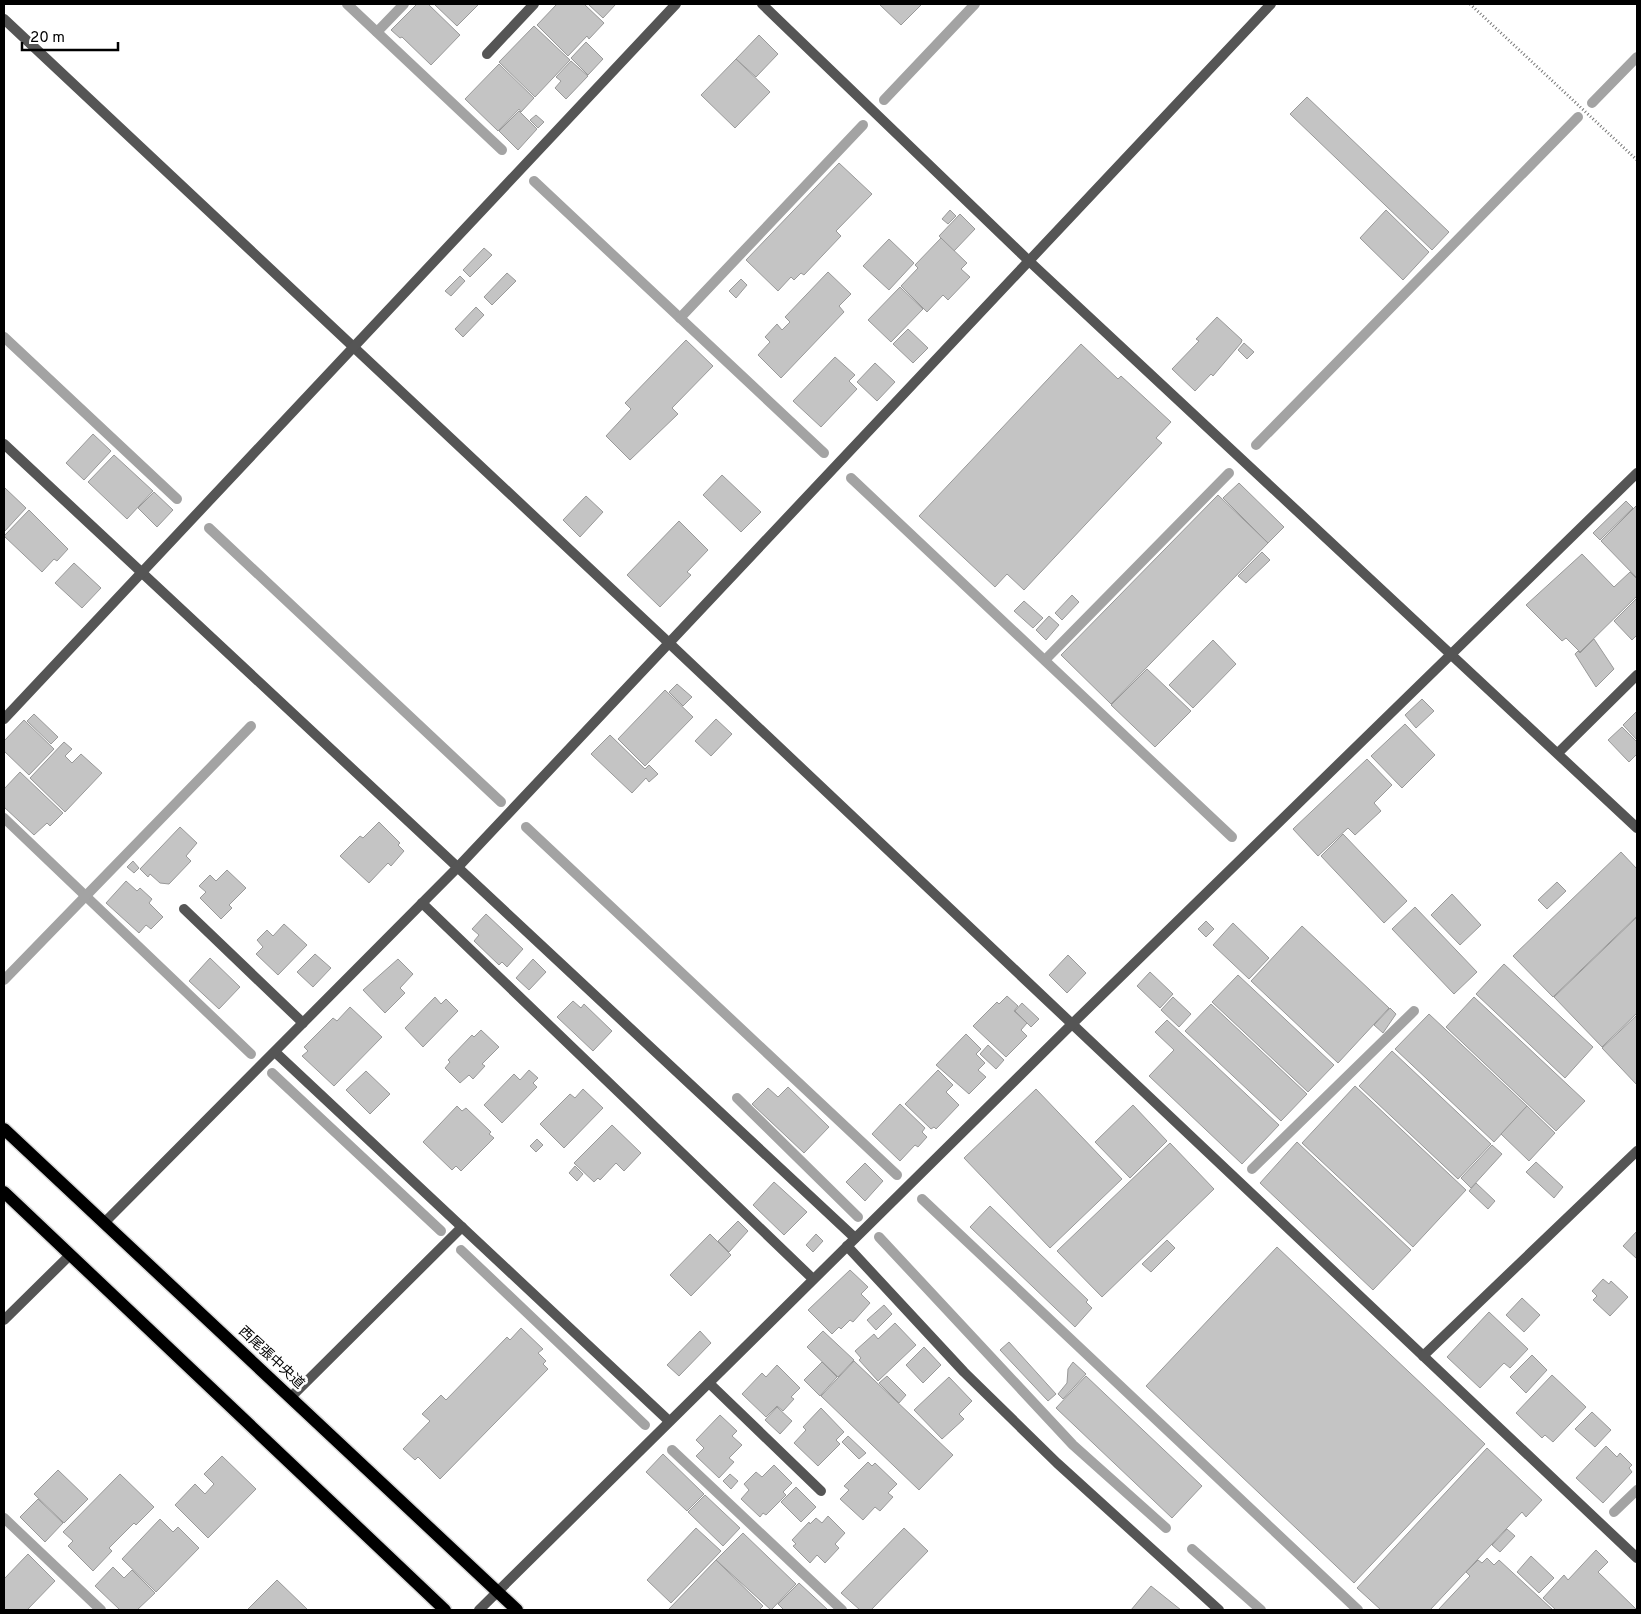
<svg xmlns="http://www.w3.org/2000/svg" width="1641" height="1614" viewBox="0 0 1641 1614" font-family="Overpass,'Noto Sans JP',sans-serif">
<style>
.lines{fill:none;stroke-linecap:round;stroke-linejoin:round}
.stream{stroke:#a3a3a3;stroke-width:10}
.building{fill:#c4c4c4;stroke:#999}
.primary-casing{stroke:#dbdbdb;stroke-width:15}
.path{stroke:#777;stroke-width:3;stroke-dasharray:1 2.5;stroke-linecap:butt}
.lane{stroke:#555;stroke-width:10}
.street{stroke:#555;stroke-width:10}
.primary{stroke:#000;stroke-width:12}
.labels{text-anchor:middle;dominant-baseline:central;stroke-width:5;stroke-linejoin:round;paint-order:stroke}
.street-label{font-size:14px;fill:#000;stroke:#fff}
</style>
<rect width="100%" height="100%" fill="#fff"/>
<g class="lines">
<g class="stream">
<polyline points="347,4 502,150"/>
<polyline points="377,32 404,4"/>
<polyline points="884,100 975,4"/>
<polyline points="1592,103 1637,57"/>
<polyline points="534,181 824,453"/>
<polyline points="680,318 863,125"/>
<polyline points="4,337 177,499"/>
<polyline points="1256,445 1578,117"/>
<polyline points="851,478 1232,837"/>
<polyline points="209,528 501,802"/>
<polyline points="1045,660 1229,473"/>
<polyline points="4,818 251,1054"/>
<polyline points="526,827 897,1175"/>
<polyline points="4,980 251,726"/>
<polyline points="272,1073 441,1231"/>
<polyline points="737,1098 858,1217"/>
<polyline points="1252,1169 1414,1011"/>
<polyline points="922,1199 1358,1610"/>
<polyline points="879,1237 1073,1445 1166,1528"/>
<polyline points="461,1250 645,1425"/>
<polyline points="672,1450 842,1610"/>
<polyline points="1614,1512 1637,1490"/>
<polyline points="4,1518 101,1610"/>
<polyline points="1192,1549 1261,1610"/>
</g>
</g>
<g class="building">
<polygon points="417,4 428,4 460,35 431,65 402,37 400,38 391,30"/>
<polygon points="434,4 479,4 457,26"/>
<polygon points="557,4 584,4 604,23 589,39 587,36 568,56 537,25"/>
<polygon points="588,4 616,4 603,18"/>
<polygon points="879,4 922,4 901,25"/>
<polygon points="534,26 570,60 535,97 499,62"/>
<polygon points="759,35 778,54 756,77 736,59"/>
<polygon points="586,42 603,59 588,75 571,58"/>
<polygon points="736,59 770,92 735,128 701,95"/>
<polygon points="571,61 588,76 566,99 555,88 561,81 556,77"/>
<polygon points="499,64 534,98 521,112 519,109 498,131 465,99"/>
<polygon points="1307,97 1449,232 1432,250 1290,114"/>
<polygon points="519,111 537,129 518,150 499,131"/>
<polygon points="536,115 544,122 538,128 530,120"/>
<polygon points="839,163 872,194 836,231 841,236 804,275 801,273 794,280 791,277 778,291 746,260"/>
<polygon points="950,210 956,216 948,224 942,219"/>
<polygon points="1386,210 1429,252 1403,280 1360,238"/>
<polygon points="960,214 975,229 954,251 939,236"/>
<polygon points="941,238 967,263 961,269 970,277 948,300 943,295 927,312 901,286 918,268 915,265"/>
<polygon points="889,239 914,263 889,290 863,266"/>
<polygon points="484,248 492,255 470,277 463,270"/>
<polygon points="828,272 851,294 839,306 844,312 781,378 758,355 770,342 765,337 777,324 782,330 790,322 785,317"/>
<polygon points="507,273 516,281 492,305 484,297"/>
<polygon points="460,276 465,281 451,296 445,291"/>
<polygon points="741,279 747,285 736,298 729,291"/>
<polygon points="900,287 923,309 891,342 868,320"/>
<polygon points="476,307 484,315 463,337 455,329"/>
<polygon points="1217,317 1242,340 1241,343 1213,376 1211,374 1195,391 1172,369 1199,341 1196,339"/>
<polygon points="908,329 928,348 913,363 893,344"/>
<polygon points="686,340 713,366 672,408 678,414 630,460 606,436 631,409 625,403"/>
<polygon points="1244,343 1254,352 1247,359 1238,350"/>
<polygon points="1081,344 1118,379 1121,376 1171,422 1156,438 1162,443 1024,590 1007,574 995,587 919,516"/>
<polygon points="835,357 855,375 849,381 857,389 821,427 793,401"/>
<polygon points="875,363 895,382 877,401 857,382"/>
<polygon points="93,434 111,451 84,480 66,463"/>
<polygon points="114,455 153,491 127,519 88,482"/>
<polygon points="722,475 761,512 741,532 703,495"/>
<polygon points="1239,483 1284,527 1268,543 1223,498"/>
<polygon points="5,488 26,508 4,532 4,490"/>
<polygon points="154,492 173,510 157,527 138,508"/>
<polygon points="1218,495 1268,543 1111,704 1061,655"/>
<polygon points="586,496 603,512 580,537 563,520"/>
<polygon points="1626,501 1633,508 1600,540 1593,533"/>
<polygon points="1637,505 1637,578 1601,541"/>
<polygon points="29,510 68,549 57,561 54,559 42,572 4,536"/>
<polygon points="679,521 708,550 687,572 691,575 660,607 627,575"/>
<polygon points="1262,552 1270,560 1246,583 1238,576"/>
<polygon points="1582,554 1614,587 1630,572 1637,579 1637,596 1580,652 1566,638 1562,641 1526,605"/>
<polygon points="74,563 101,588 82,608 55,583"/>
<polygon points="1072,595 1079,602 1062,620 1055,613"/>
<polygon points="1637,598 1637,635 1632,640 1614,621"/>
<polygon points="1024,601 1043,618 1033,628 1014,611"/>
<polygon points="1049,616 1059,625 1046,640 1036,630"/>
<polygon points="1594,639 1614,669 1596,687 1575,654 1578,651 1580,653"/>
<polygon points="1213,640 1236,664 1193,708 1169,685"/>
<polygon points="1147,669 1191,711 1155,747 1111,705"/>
<polygon points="677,684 692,697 683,706 669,692"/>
<polygon points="665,690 693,717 645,766 618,739"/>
<polygon points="1422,699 1434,711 1416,728 1405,715"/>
<polygon points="1637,711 1637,740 1623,725"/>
<polygon points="34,714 58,737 51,744 27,721"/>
<polygon points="716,719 732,734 711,756 695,741"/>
<polygon points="24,720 54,749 29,775 4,751 4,741"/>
<polygon points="1405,724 1435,755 1402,788 1371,756"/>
<polygon points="1622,727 1637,742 1637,754 1629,762 1608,740"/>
<polygon points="610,735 645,769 649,765 658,774 649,782 646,778 632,793 591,754"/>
<polygon points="64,742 72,749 65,756 72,763 81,754 102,773 65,812 30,778"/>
<polygon points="1367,759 1392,785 1374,803 1381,811 1355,835 1348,828 1318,856 1293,829"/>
<polygon points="20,772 63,813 50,826 47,823 34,835 4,807 4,789"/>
<polygon points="379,822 400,843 398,845 404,851 391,866 388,863 369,883 340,856 360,836 363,838"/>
<polygon points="180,827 197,843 186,856 191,861 169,884 160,883 150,874 148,877 140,869"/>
<polygon points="1343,834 1407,901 1384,923 1321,856"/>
<polygon points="1621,852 1637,869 1637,916 1553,997 1513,956"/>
<polygon points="133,861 139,868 134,873 127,867"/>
<polygon points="227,870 246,888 229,905 232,908 221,919 200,898 206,892 199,886 210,875 216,881"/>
<polygon points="126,881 137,891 140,888 152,899 149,903 163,917 151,929 146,925 139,933 106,903"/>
<polygon points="1557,882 1566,891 1547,909 1538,900"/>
<polygon points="1452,894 1481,925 1460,945 1431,915"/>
<polygon points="1415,907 1477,972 1454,994 1392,929"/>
<polygon points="486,914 523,949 507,967 502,962 499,965 474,941 479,935 472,929"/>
<polygon points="1637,917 1637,1013 1602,1047 1554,997"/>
<polygon points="1206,921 1214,929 1206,937 1198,929"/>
<polygon points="1233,923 1269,958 1249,979 1213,945"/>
<polygon points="284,924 307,945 278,975 256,954 263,947 257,940 267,930 273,936"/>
<polygon points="1302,926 1389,1008 1338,1063 1251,981"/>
<polygon points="315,954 331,968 313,987 297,972"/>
<polygon points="1068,955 1086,973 1067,993 1049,975"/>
<polygon points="210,958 240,987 219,1009 189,981"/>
<polygon points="398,959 413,974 400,988 405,993 385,1013 363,990"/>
<polygon points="533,959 546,972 529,990 516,978"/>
<polygon points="1504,964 1593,1047 1565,1078 1476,994"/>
<polygon points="1150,972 1173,994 1160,1008 1137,986"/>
<polygon points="1238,975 1334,1065 1308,1092 1212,1002"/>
<polygon points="1007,996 1018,1006 1014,1011 1027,1023 1021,1030 1027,1036 1006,1057 973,1026 997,1002 999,1004"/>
<polygon points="435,997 441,1004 446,999 458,1011 423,1047 405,1028"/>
<polygon points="1173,997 1191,1014 1179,1027 1161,1010"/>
<polygon points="1474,997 1585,1101 1556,1131 1446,1027"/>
<polygon points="573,1001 581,1008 584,1004 612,1031 593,1051 557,1017"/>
<polygon points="1022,1003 1039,1019 1031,1027 1015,1011"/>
<polygon points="1211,1004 1307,1094 1281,1121 1185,1031"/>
<polygon points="350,1007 382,1037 334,1086 302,1056 308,1051 304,1047 333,1018 337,1021"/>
<polygon points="1390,1008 1396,1014 1383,1033 1374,1025"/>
<polygon points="1429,1014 1527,1106 1494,1142 1395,1049"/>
<polygon points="1637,1015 1637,1085 1602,1048"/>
<polygon points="1167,1020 1279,1125 1242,1164 1149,1076 1174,1050 1155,1032"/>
<polygon points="481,1030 499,1047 482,1064 485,1066 473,1079 469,1075 460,1083 445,1068 450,1062 448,1060 472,1035 474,1037"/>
<polygon points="966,1034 981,1049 976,1054 985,1063 978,1070 986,1077 969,1094 936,1065"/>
<polygon points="988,1045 1004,1060 996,1069 980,1054"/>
<polygon points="1392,1051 1491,1144 1458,1179 1359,1086"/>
<polygon points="529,1070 538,1078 533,1083 537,1087 502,1123 484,1105 514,1074 520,1080"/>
<polygon points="938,1070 953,1085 946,1092 959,1105 936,1129 934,1127 931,1129 905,1104"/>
<polygon points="366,1071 390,1094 370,1114 346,1090"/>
<polygon points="1355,1086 1466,1190 1413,1247 1302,1143"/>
<polygon points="788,1087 829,1127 804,1153 752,1104 768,1088 778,1097"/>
<polygon points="583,1089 603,1108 564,1148 540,1124 570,1094 575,1098"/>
<polygon points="1036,1089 1122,1179 1050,1248 964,1158"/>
<polygon points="900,1104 925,1128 922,1132 927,1137 918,1147 915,1145 900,1161 872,1134"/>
<polygon points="1133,1105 1167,1141 1130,1178 1095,1142"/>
<polygon points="457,1106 462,1111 466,1108 491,1132 489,1134 494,1138 461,1171 456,1166 452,1170 423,1142"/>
<polygon points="1527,1106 1555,1133 1529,1161 1501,1134"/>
<polygon points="612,1125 641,1153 624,1171 616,1163 600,1180 598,1178 594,1182 574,1163"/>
<polygon points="537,1139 543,1145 536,1152 530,1146"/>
<polygon points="1297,1142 1411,1250 1373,1290 1260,1183"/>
<polygon points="1170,1143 1214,1189 1102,1297 1057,1251"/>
<polygon points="1492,1145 1502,1154 1471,1188 1461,1178"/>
<polygon points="1536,1162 1563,1187 1554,1198 1526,1172"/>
<polygon points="865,1163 883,1181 865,1201 846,1182"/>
<polygon points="575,1166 583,1174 577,1181 569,1173"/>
<polygon points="774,1182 807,1212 784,1235 753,1205"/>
<polygon points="1476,1183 1495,1201 1488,1209 1469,1191"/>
<polygon points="990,1206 1088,1300 1086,1302 1092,1308 1075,1327 970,1227"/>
<polygon points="738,1221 748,1231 729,1252 718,1241"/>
<polygon points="1637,1231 1637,1259 1623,1246"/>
<polygon points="710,1234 731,1255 691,1296 670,1275"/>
<polygon points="816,1234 823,1241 813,1252 806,1245"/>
<polygon points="1167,1240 1175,1248 1151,1272 1142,1264"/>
<polygon points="1277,1247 1485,1444 1354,1583 1146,1386"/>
<polygon points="850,1270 868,1287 861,1294 870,1303 853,1322 850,1320 841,1329 839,1327 832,1334 808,1310"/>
<polygon points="1603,1279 1609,1284 1611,1281 1628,1297 1610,1316 1593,1300 1597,1296 1592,1291"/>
<polygon points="1522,1298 1540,1315 1524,1332 1506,1315"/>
<polygon points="884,1305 892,1314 876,1330 867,1320"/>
<polygon points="1489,1312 1528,1349 1510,1368 1504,1363 1480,1388 1447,1357"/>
<polygon points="895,1323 916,1345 878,1381 859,1360 861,1358 855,1351 874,1334 878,1339"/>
<polygon points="521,1328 543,1349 538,1353 546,1361 543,1364 548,1369 440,1479 418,1457 415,1460 403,1449 430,1421 422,1414 441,1395 446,1400 507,1337 510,1340"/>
<polygon points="700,1331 711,1343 679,1376 667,1365"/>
<polygon points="823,1331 854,1360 838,1377 807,1347"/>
<polygon points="1009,1342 1056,1394 1048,1401 1000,1350"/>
<polygon points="924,1347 941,1365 923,1383 906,1365"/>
<polygon points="1532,1355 1547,1370 1526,1393 1510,1377"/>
<polygon points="854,1361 953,1455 919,1490 821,1396"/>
<polygon points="822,1362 837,1377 820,1396 804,1380"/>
<polygon points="1073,1362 1086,1374 1063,1399 1058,1394 1067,1383 1068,1369"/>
<polygon points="777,1365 800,1388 791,1397 794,1399 783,1411 777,1406 766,1417 742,1394 762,1373 766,1377"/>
<polygon points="1552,1375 1586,1407 1553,1442 1545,1435 1542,1438 1516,1413"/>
<polygon points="887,1376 906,1395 899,1403 879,1383"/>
<polygon points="1086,1376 1202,1486 1172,1518 1056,1408"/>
<polygon points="949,1377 972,1401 959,1414 964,1419 942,1439 914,1410"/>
<polygon points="777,1407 792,1421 780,1434 765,1420"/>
<polygon points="821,1408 844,1432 836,1440 840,1444 818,1466 794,1443 806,1430 803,1427"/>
<polygon points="1592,1412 1611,1430 1595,1447 1575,1429"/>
<polygon points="720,1415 737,1431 732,1436 742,1445 729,1458 734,1462 719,1478 696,1456 704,1448 696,1440"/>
<polygon points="848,1436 866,1453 859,1459 842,1442"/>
<polygon points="1606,1446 1617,1457 1620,1453 1632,1465 1629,1468 1632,1472 1603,1503 1576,1478"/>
<polygon points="1487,1448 1542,1500 1526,1517 1522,1512 1430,1610 1381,1610 1357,1588"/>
<polygon points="663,1454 704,1494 687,1511 646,1472"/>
<polygon points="222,1456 256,1489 208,1538 175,1505 195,1484 205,1494 214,1484 204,1474"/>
<polygon points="868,1462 872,1466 875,1463 897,1484 888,1493 893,1497 880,1511 875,1507 863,1520 840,1499 849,1490 844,1486"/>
<polygon points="774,1465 792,1483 783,1492 786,1495 766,1515 763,1513 760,1517 741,1499 749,1490 744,1484 756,1472 762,1477"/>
<polygon points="58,1470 88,1499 64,1523 34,1494"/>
<polygon points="120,1474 154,1507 136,1525 134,1523 109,1548 112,1551 93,1571 68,1546 73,1541 63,1532"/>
<polygon points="730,1474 738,1481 731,1489 723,1481"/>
<polygon points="796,1487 816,1507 801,1522 781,1502"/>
<polygon points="705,1495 740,1528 723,1546 688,1512"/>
<polygon points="38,1499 63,1523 45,1542 20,1517"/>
<polygon points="828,1516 845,1533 835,1544 839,1548 825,1563 817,1555 810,1563 793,1546 796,1544 792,1540 809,1522 810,1524 816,1518 822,1523"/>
<polygon points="160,1519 173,1532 178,1527 199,1548 156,1592 122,1559"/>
<polygon points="696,1528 721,1551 671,1603 647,1580"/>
<polygon points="904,1528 928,1551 871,1610 860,1610 841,1593"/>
<polygon points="1507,1529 1515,1536 1500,1552 1492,1545"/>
<polygon points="743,1533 796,1584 771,1610 716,1560"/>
<polygon points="1596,1550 1608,1562 1598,1572 1637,1610 1556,1610 1543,1598 1564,1575 1568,1580"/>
<polygon points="28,1554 55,1581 27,1610 4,1610 4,1579"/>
<polygon points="1531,1556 1554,1578 1539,1593 1517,1572"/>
<polygon points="1487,1558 1494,1565 1499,1560 1553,1610 1438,1610 1470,1576 1466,1572 1478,1560 1482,1563"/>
<polygon points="716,1560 763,1606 759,1610 668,1610"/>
<polygon points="113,1567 124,1578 132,1570 155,1593 137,1610 120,1610 95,1586"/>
<polygon points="277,1580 308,1610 247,1610"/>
<polygon points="799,1583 828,1610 784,1610 778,1604"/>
<polygon points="1151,1586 1181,1610 1131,1610"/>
</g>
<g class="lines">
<defs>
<g id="primary">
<polyline points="4,1129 517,1610"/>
<polyline points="4,1192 445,1610"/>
</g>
</defs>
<use href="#primary" class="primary-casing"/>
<polyline class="path" points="1470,4 1637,160"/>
<g class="lane">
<polyline points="487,54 534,4"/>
<polyline points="1558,753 1637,675"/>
<polyline points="184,909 303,1023"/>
<polyline points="709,1383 821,1491"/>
</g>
<g class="street">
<polyline points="762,4 1029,261 1637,828"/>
<polyline points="4,19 669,643 1637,1558"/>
<polyline points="4,444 855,1238"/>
<polyline points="4,719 676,4"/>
<polyline points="422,903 813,1279"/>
<polyline points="275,1052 669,1421"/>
<polyline points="104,1223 457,868 1271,4"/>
<polyline points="847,1246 964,1372 1057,1463 1219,1610"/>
<polyline points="4,1320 70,1255"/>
<polyline points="1423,1356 1637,1151"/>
<polyline points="291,1397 462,1227"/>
<polyline points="479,1610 1071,1025 1637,473"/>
</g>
<use href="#primary" class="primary"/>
</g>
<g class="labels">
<g class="street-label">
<text transform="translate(271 1358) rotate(43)">西尾張中央道</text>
</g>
</g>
<rect width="1641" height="1614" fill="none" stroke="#000000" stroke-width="10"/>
<path d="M22 42v8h96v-8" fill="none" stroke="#000000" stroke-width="2.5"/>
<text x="30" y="42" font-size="15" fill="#000000" stroke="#ffffff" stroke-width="4" paint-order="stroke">20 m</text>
</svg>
